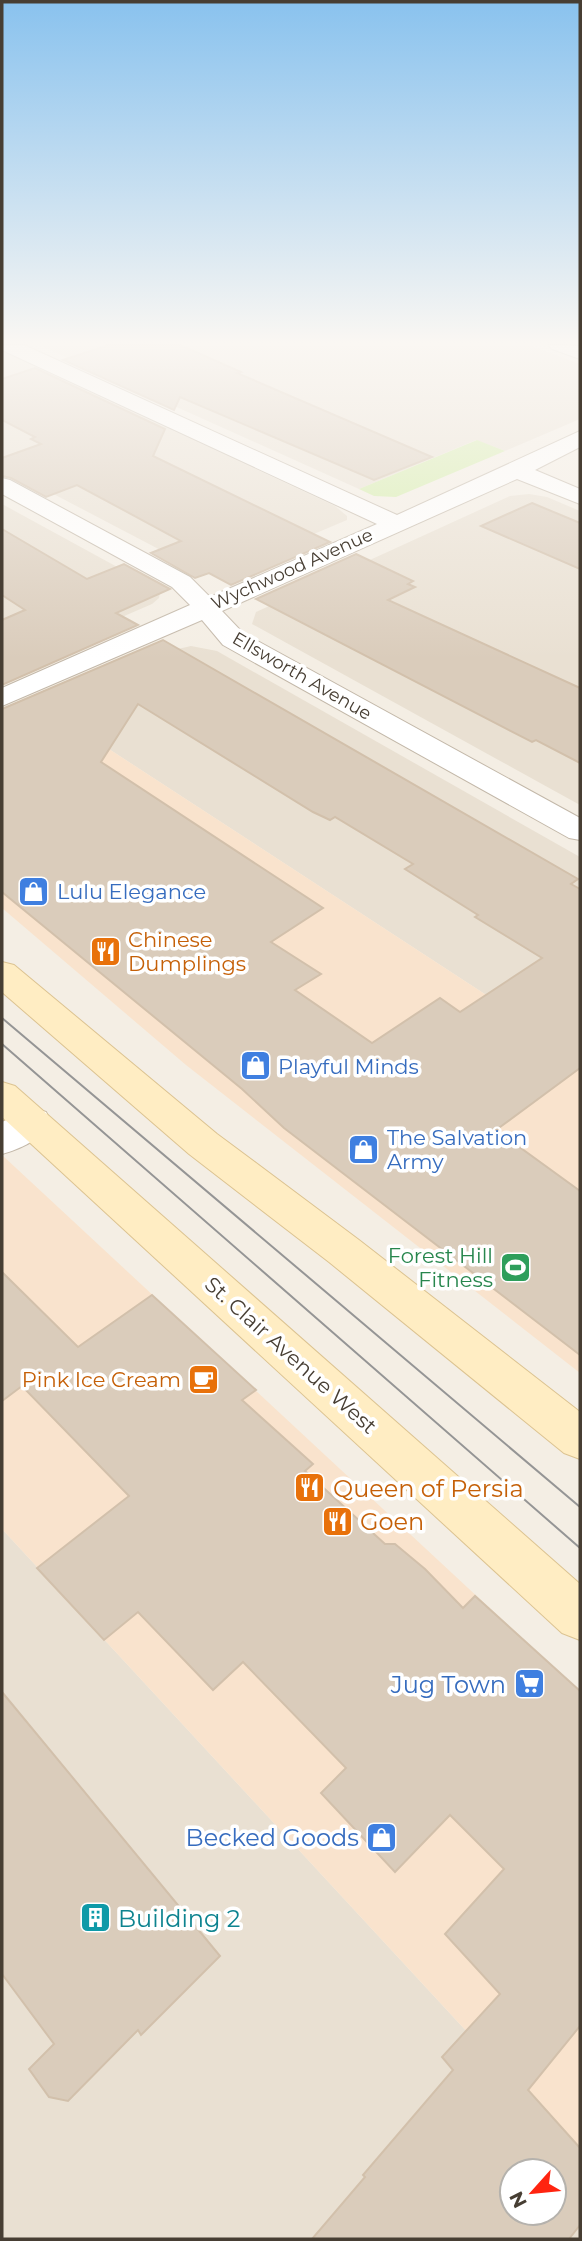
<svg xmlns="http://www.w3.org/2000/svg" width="582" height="2241" viewBox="0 0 582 2241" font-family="Montserrat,sans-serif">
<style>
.residential{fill:#e9e0d2;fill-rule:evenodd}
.commercial{fill:#f9e3cd}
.green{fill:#d3eda8}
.building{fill:#daccbb;stroke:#d2c0ab;stroke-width:2;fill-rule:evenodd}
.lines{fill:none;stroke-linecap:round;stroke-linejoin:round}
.street-casing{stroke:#c3b8a9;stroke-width:2}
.secondary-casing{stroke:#dcc391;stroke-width:2}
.street{fill:#fff;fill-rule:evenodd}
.secondary{fill:#ffedc3;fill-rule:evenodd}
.tram{stroke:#959595;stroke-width:2}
.labels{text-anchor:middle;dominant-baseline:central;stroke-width:7;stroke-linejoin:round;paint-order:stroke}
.far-street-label{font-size:18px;fill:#473e33;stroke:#fff}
.shop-label{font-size:21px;fill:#366cbe;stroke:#fff;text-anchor:start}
.food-label{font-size:21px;fill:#c56008;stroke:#fff;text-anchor:start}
.leisure-label{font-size:21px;fill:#27864d;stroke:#fff;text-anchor:end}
.street-label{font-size:21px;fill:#473e33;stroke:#fff}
.near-food-label{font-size:24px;fill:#c56008;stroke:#fff;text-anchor:start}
.near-shop-label{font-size:24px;fill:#366cbe;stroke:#fff;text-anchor:end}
.near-culture-label{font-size:24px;fill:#0d838f;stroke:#fff;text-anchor:start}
</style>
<rect width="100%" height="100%" fill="#f4eee4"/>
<g class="residential">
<polygon points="39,345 529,345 580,364 580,419 505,451 476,440 359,489"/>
<polygon points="2,351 335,506 347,516 347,520 231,569 191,566 2,467"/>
<polygon points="529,494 547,497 580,511 580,805 252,624 256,612 510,496"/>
<polygon points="2,504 152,586 160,593 159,598 152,604 2,669 2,588 7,586 2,583"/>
<polygon points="191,646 217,651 580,857 580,1056 46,708 178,649"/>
<path d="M2,1529l578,625v85h-578zM512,2171h42v42h-42z"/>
</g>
<g class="commercial">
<polygon points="46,708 580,1056 580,1373 186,1065 2,908 2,729"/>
<polygon points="2,1155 580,1692 580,2154 2,1529"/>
</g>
<polygon class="green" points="477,440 505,451 396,497 374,496 359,489"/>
<g class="building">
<polygon points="109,345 180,345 241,372 237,373 432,457 374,480 180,397 174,410 63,360"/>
<polygon points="35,368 165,429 153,456 330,542 231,585 209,573 195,578 151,553 181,541 77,485 46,497 11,478 2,476 2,458 41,444 31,439 35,437 2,420 2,379"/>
<polygon points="532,503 580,523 580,569 481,526"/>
<polygon points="2,529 87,579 124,564 170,589 116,613 138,625 2,685 2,620 25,610 2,595"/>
<polygon points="356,554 413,581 408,584 415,587 388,600 580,688 580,763 536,740 532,742 256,599"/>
<path d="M163,640l415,239 -7,5 9,5v179l-84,62 84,61v164l-296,-227 -42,-39 -240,-197v-183zM138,704l175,108 17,8 5,-3 78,47 -8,5 73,46 -3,2 67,41 -82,54 -20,-14 -68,45 -77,-53 26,-16 -50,-32 52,-34 -222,-146z"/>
<path d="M2,1272l76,75 74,-52 104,95 -14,10 71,64 -8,7 80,73h10l30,25 38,39 12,-12 105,95v335l-52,64 52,58v77l-11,14h-257l53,-62 -2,-2 90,-105 -11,-13 58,-63 -55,-60 59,-65 -54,-54 -55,57 -74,-79 25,-25 -103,-106 -30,28 -75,-78 -34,28 -67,-72 92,-72 -107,-110 -20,15zM512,2171h42v42h-42z"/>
<polygon points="2,1692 220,1956 141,2035 138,2030 68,2101 49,2097 29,2069 54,2044 2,1974"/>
</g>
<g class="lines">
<defs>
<g id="street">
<polygon points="2,345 24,345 397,515 580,431 580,447 535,470 580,489 580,504 517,479 222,611 243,633 580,818 580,840 569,838 223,645 202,620 2,706 2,688 190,605 172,587 2,494 2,478 10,480 190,577 210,597 377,524 2,350"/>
<polygon points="549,345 580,346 580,359 552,349"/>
<path d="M32,1108l14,4 5,10c-9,17 -31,27 -49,32v-32z"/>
</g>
<g id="secondary">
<polygon points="2,962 14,965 217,1134 359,1240 580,1412 580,1459 564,1453 329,1262 189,1154 2,992"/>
<polygon points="2,1082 15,1086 580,1584 580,1640 562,1633 2,1117"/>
</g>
</defs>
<use href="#street" class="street-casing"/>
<use href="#secondary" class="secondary-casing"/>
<use href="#street" class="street"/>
<use href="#secondary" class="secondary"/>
<g class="tram">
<polyline points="2,1018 580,1507"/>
<polyline points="2,1044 580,1548"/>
</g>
</g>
<linearGradient id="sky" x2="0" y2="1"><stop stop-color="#89c2ee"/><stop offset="0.52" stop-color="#faf7f3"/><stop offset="1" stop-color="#faf7f3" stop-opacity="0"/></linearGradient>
<rect width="582" height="659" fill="url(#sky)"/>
<defs>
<symbol id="shop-square" viewBox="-11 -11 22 22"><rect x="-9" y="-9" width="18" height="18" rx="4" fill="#3f7fe0" stroke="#fff"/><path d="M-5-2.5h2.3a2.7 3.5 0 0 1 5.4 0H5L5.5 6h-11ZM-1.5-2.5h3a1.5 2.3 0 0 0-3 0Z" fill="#fff"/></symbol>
<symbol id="restaurant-square" viewBox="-11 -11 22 22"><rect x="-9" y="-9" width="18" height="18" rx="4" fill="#e8710a" stroke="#fff"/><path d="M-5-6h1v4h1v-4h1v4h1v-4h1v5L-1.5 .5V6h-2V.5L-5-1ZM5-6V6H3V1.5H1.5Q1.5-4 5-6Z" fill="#fff"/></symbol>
<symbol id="stadium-square" viewBox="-11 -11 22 22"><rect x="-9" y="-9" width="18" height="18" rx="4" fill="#2e9e5b" stroke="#fff"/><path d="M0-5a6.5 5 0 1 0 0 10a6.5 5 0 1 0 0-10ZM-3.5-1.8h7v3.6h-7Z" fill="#fff"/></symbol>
<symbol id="cafe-square" viewBox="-11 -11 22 22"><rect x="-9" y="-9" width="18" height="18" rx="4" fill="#e8710a" stroke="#fff"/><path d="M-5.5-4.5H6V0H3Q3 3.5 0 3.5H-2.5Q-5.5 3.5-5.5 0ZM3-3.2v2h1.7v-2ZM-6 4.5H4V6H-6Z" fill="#fff"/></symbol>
<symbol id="supermarket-square" viewBox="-11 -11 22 22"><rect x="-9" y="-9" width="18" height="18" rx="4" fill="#3f7fe0" stroke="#fff"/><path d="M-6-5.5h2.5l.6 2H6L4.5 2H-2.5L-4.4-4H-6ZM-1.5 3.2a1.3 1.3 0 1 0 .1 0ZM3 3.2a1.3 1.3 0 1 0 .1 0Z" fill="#fff"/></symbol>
<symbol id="building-square" viewBox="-11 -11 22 22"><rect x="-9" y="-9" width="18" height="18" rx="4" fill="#0f9aa8" stroke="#fff"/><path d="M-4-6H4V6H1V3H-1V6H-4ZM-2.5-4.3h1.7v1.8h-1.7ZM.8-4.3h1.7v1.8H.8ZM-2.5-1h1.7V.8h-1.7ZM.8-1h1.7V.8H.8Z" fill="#fff"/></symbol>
</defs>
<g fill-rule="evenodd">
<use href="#shop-square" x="16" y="874" width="35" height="35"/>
<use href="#restaurant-square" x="88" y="934" width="35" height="35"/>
<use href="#shop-square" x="238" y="1048" width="35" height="35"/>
<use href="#shop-square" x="346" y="1132" width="35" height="35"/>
<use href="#stadium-square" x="498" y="1250" width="35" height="35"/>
<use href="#cafe-square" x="186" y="1362" width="35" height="35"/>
<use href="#restaurant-square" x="292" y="1470" width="35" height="35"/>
<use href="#restaurant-square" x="320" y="1504" width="35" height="35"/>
<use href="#supermarket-square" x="512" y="1666" width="35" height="35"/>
<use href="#shop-square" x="364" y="1820" width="35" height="35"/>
<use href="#building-square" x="78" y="1900" width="35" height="35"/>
</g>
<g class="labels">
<g class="far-street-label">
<text transform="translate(292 569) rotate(-24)">Wychwood Avenue</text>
<text transform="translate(302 676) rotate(30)">Ellsworth Avenue</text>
</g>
<g class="shop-label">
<text x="57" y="891">Lulu Elegance</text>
<text x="278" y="1066">Playful Minds</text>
<text x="387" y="1137">The Salvation<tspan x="387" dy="24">Army</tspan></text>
</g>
<g class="food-label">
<text x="128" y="939">Chinese<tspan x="128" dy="24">Dumplings</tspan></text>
<text x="181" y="1379" text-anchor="end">Pink Ice Cream</text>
</g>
<g class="leisure-label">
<text x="493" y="1255">Forest Hill<tspan x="493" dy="24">Fitness</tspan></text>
</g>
<g class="street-label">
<text transform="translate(291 1355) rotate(42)">St. Clair Avenue West</text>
</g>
<g class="near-food-label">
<text x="333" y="1488">Queen of Persia</text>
<text x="360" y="1521">Goen</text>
</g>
<g class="near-shop-label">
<text x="506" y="1684">Jug Town</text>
<text x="359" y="1837">Becked Goods</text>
</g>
<g class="near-culture-label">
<text x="118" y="1918">Building 2</text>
</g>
</g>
<rect width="582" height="2241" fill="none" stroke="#473e33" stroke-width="7"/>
<g transform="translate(533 2192) rotate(243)"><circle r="33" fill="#ffffff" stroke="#b5b2ad" stroke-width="2"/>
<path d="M0-5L12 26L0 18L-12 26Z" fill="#ff2410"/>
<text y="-10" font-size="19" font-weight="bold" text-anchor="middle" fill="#473e33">N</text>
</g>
</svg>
